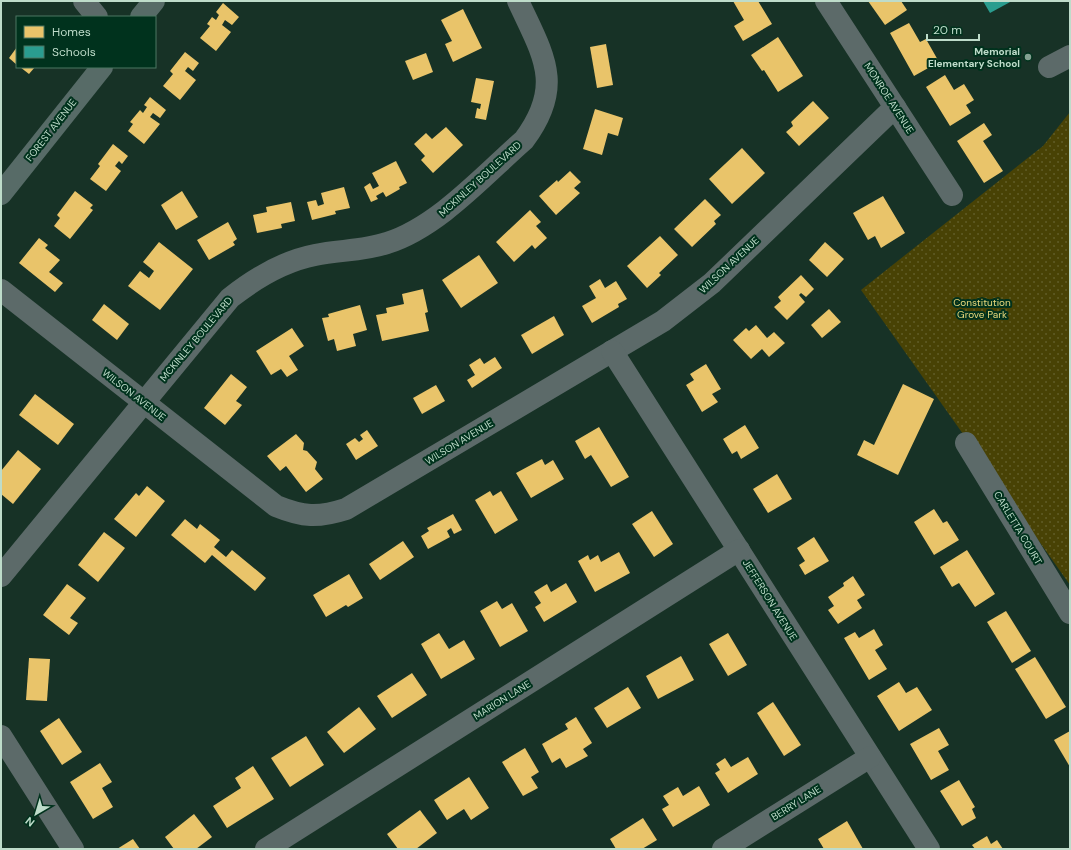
<svg xmlns="http://www.w3.org/2000/svg" width="1071" height="850" viewBox="0 0 1071 850" font-family="'DM Sans',sans-serif">
<style>
.park{fill:url(#park-dots)}
.homes{fill:#e9c46a}
.schools{fill:#2a9d8f}
.lines{fill:none;stroke-linecap:round;stroke-linejoin:round}
.minor{stroke:#5c6a69;stroke-width:22}
.major{stroke:#576b67;stroke-width:22}
.poi-dot{fill:#84a091;stroke:#00321d;stroke-width:1.5}
.labels{text-anchor:middle;dominant-baseline:central;stroke-width:4;stroke-linejoin:round;paint-order:stroke}
.poi-label{font-size:10px;font-weight:bold;fill:#bedcca;stroke:#00321d;text-anchor:end}
.street-label{font-size:10px;fill:#bedcca;stroke:#00321d}
.park-label{font-size:10px;fill:#e8d87b;stroke:#00321d}
</style>
<defs>
<pattern id="park-dots" width="8" height="8" patternUnits="userSpaceOnUse"><rect width="8" height="8" fill="#484205"/><path d="M2 2h.1M6 6h.1" fill="none" stroke="#615d28" stroke-width="1.8" stroke-linecap="round"/></pattern>
</defs>
<rect width="100%" height="100%" fill="#173226"/>
<polygon class="park" points="1070,112 1070,585 861,290 1043,146"/>
<g class="homes">
<polygon points="733,1 758,1 772,24 743,41 734,26 744,20"/>
<polygon points="868,1 901,1 907,10 885,25"/>
<polygon points="223,3 239,17 232,25 225,20 222,25 231,32 216,51 200,38 210,26 207,24 212,17 216,20 219,15 216,12"/>
<polygon points="463,9 482,48 453,62 445,44 452,41 441,20"/>
<polygon points="909,23 920,42 926,39 939,62 914,76 890,33"/>
<polygon points="778,37 803,76 778,92 764,70 762,71 751,55"/>
<polygon points="606,44 613,85 597,88 590,47"/>
<polygon points="17,47 17,65 9,58"/>
<polygon points="185,52 199,63 193,71 188,67 185,71 196,80 180,100 163,86 173,74 170,71"/>
<polygon points="426,53 433,72 413,80 405,61"/>
<polygon points="20,67 35,67 29,74"/>
<polygon points="945,75 954,90 964,84 974,100 966,105 971,113 950,126 926,87"/>
<polygon points="476,78 494,81 486,120 475,118 477,108 480,109 481,104 471,102"/>
<polygon points="150,97 166,110 160,118 153,113 150,117 160,124 144,144 128,131 133,124 130,122 140,110 143,113 147,107 144,105"/>
<polygon points="813,101 829,118 799,146 786,132 793,126 791,122"/>
<polygon points="595,109 623,118 618,136 608,133 602,155 583,149"/>
<polygon points="984,123 992,135 983,141 1003,171 984,183 957,141"/>
<polygon points="446,127 463,145 433,173 421,160 425,156 414,144 426,133 432,139"/>
<polygon points="113,144 128,156 122,164 119,161 115,166 121,171 106,191 90,179 100,166 98,164"/>
<polygon points="742,148 765,173 732,204 709,179"/>
<polygon points="396,161 407,183 399,187 400,189 386,197 383,192 376,196 378,199 371,202 364,187 370,183 373,189 379,186 372,173"/>
<polygon points="570,171 581,182 574,188 580,193 556,215 539,196 557,180 558,182"/>
<polygon points="344,187 350,208 335,211 336,214 312,220 307,202 316,200 318,206 324,204 321,193"/>
<polygon points="75,191 93,205 90,208 93,210 70,239 54,226 60,218 57,215"/>
<polygon points="182,191 198,217 176,230 161,205"/>
<polygon points="883,196 905,233 881,248 875,236 868,240 853,213"/>
<polygon points="705,199 721,215 714,221 716,224 692,247 674,229"/>
<polygon points="291,202 295,221 281,224 282,228 257,233 253,215 267,212 266,207"/>
<polygon points="530,210 541,222 536,226 547,238 535,249 532,245 514,262 496,242"/>
<polygon points="228,222 237,239 233,242 235,245 209,260 197,240"/>
<polygon points="660,236 678,255 659,273 661,275 647,288 627,266"/>
<polygon points="39,238 48,245 45,248 60,260 49,272 63,283 55,292 19,263"/>
<polygon points="159,242 193,269 160,310 128,286 140,271 149,278 154,271 143,262"/>
<polygon points="825,242 844,259 827,277 809,260"/>
<polygon points="479,255 498,283 461,308 442,280"/>
<polygon points="801,275 814,289 806,297 801,293 799,295 805,302 787,320 774,307 781,301 778,297"/>
<polygon points="600,279 605,288 616,281 627,299 618,304 619,307 592,323 582,306 596,298 589,286"/>
<polygon points="423,289 428,312 425,313 429,331 382,341 376,315 387,313 386,308 404,304 402,294"/>
<polygon points="104,304 129,324 117,340 92,320"/>
<polygon points="360,305 367,330 353,334 356,346 337,351 334,339 328,341 322,318 329,317 328,314"/>
<polygon points="829,309 841,322 822,338 811,325"/>
<polygon points="554,316 564,335 532,354 521,335"/>
<polygon points="756,325 767,338 774,332 785,343 769,357 762,349 751,359 733,340 746,328 749,331"/>
<polygon points="292,328 304,346 289,356 298,370 287,377 281,369 271,375 256,351"/>
<polygon points="495,357 502,368 472,388 467,380 475,375 469,365 480,358 484,364"/>
<polygon points="706,364 721,389 712,394 718,402 702,412 686,385 694,380 690,374"/>
<polygon points="231,374 247,387 236,401 242,405 225,425 204,408"/>
<polygon points="903,384 934,399 898,475 857,455 864,440 874,445"/>
<polygon points="436,385 445,401 422,414 413,398"/>
<polygon points="35,394 74,424 58,445 19,415"/>
<polygon points="745,425 759,448 741,459 737,451 732,454 723,439"/>
<polygon points="599,427 629,477 611,487 591,455 585,459 575,441"/>
<polygon points="367,430 378,446 356,460 346,444 355,438 359,442 363,439 360,435"/>
<polygon points="296,434 304,443 303,450 307,451 317,462 315,469 323,479 306,492 286,466 280,471 267,456"/>
<polygon points="18,450 41,469 13,504 1,494 1,471"/>
<polygon points="542,459 545,465 553,460 564,479 531,498 516,473"/>
<polygon points="777,474 792,499 768,513 753,489"/>
<polygon points="147,486 165,501 136,537 114,519 136,493 139,496"/>
<polygon points="490,491 493,496 501,491 518,520 495,534 475,500"/>
<polygon points="934,509 943,523 947,521 959,540 934,555 914,522"/>
<polygon points="652,511 673,544 654,557 632,524"/>
<polygon points="453,514 462,530 454,534 451,528 447,531 450,537 428,549 421,536 429,531 427,528"/>
<polygon points="185,519 197,529 200,524 220,540 214,547 226,557 232,550 266,578 255,591 212,555 205,563 171,535"/>
<polygon points="104,532 125,548 98,582 78,565"/>
<polygon points="814,537 829,561 805,575 799,565 805,561 797,548"/>
<polygon points="403,541 414,557 380,580 369,564"/>
<polygon points="967,550 995,594 975,607 959,583 952,587 940,567"/>
<polygon points="619,552 630,573 595,592 578,561 588,555 590,560 598,555 601,562"/>
<polygon points="349,574 363,598 348,607 346,605 326,617 313,595"/>
<polygon points="853,576 865,595 857,600 862,608 838,624 828,610 834,606 828,597 844,586 843,583"/>
<polygon points="566,583 577,602 544,622 535,607 541,603 534,592 547,584 551,592"/>
<polygon points="67,584 86,598 70,618 78,623 69,635 43,615"/>
<polygon points="497,601 502,609 512,603 528,631 500,647 480,611"/>
<polygon points="1006,611 1031,651 1012,663 987,622"/>
<polygon points="874,629 883,645 875,650 887,669 869,680 844,638 855,632 859,638"/>
<polygon points="439,633 449,649 464,640 475,659 441,679 421,644"/>
<polygon points="728,633 747,665 728,676 709,644"/>
<polygon points="681,656 694,680 658,699 646,676"/>
<polygon points="1035,657 1066,707 1046,719 1015,669"/>
<polygon points="29,658 50,659 47,701 26,700"/>
<polygon points="412,673 427,695 392,718 377,696"/>
<polygon points="899,682 906,693 917,687 932,710 899,731 877,696"/>
<polygon points="628,687 641,708 607,728 594,708"/>
<polygon points="773,702 801,745 784,756 757,713"/>
<polygon points="359,707 376,729 344,753 327,732"/>
<polygon points="576,717 592,743 583,749 588,756 566,768 560,758 552,763 542,744 568,729 565,724"/>
<polygon points="59,718 82,752 62,765 40,731"/>
<polygon points="939,728 949,745 938,751 949,770 931,780 910,744"/>
<polygon points="1070,731 1070,767 1054,740"/>
<polygon points="306,736 324,765 290,787 271,758"/>
<polygon points="525,748 539,772 531,777 538,788 523,796 502,762"/>
<polygon points="748,757 758,774 728,793 715,773 720,770 716,764 725,758 731,767"/>
<polygon points="100,763 112,782 102,788 113,807 93,819 70,782"/>
<polygon points="253,766 274,799 227,828 213,806 241,788 235,778"/>
<polygon points="469,777 489,808 471,820 464,809 447,820 434,800"/>
<polygon points="959,780 975,807 972,809 976,818 962,826 940,791"/>
<polygon points="699,786 710,805 673,827 662,809 669,805 663,796 678,787 683,796"/>
<polygon points="420,810 437,833 416,849 398,849 387,834"/>
<polygon points="194,814 212,837 196,849 174,849 165,837"/>
<polygon points="643,818 657,840 642,849 616,849 610,839"/>
<polygon points="847,821 863,849 824,849 818,839"/>
<polygon points="987,836 991,844 997,840 1003,849 975,849 972,845"/>
<polygon points="133,839 140,849 117,849"/>
</g>
<polygon class="schools" points="983,1 1012,1 990,13"/>
<g class="lines">
<g class="minor">
<polyline points="84,1 97,17"/>
<polyline points="826,1 952,195"/>
<polyline points="1049,67 1070,56"/>
<path d="M1,290l275,216c27,11 42,12 70,3l317,-188 49,-38 183,-176"/>
<polyline points="612,351 929,849"/>
<polyline points="966,443 1070,613"/>
<path d="M1,576l229,-278c24,-19 54,-37 85,-43 24,-5 49,-4 72,-12 51,-16 97,-68 137,-103 41,-55 19,-85 -6,-139"/>
<polyline points="1,736 73,849"/>
<polyline points="266,849 739,550"/>
<polyline points="723,849 870,757"/>
</g>
<g class="major">
<polyline points="141,17 154,1"/>
<polyline points="1,194 102,67"/>
</g>
</g>
<circle class="poi-dot" cx="1028" cy="57" r="4"/>
<g class="labels">
<g class="poi-label">
<text x="1020" y="51">Memorial<tspan x="1020" dy="12">Elementary School</tspan></text>
</g>
<g class="street-label">
<text transform="translate(889 98) rotate(57)">MONROE AVENUE</text>
<text transform="translate(51 130) rotate(-52)">FOREST AVENUE</text>
<text transform="translate(480 179) rotate(-42)">MCKINLEY BOULEVARD</text>
<text transform="translate(729 265) rotate(-43)">WILSON AVENUE</text>
<text transform="translate(196 339) rotate(-50)">MCKINLEY BOULEVARD</text>
<text transform="translate(134 395) rotate(38)">WILSON AVENUE</text>
<text transform="translate(459 442) rotate(-31)">WILSON AVENUE</text>
<text transform="translate(1018 528) rotate(59)">CARLETTA COURT</text>
<text transform="translate(770 600) rotate(58)">JEFFERSON AVENUE</text>
<text transform="translate(502 700) rotate(-32)">MARION LANE</text>
<text transform="translate(796 803) rotate(-32)">BERRY LANE</text>
</g>
<g class="park-label">
<text x="982" y="302">Constitution<tspan x="982" dy="12">Grove Park</tspan></text>
</g>
</g>
<rect width="1071" height="850" fill="none" stroke="#bedcca" stroke-width="4"/>
<rect x="16" y="16" width="140" height="52" fill="#00321d" stroke="#4c7662"/>
<rect x="24" y="26" width="20" height="12" fill="#e9c46a" stroke="#4c7662"/>
<text x="52" y="36" font-size="12" fill="#bedcca">Homes</text>
<rect x="24" y="46" width="20" height="12" fill="#2a9d8f" stroke="#4c7662"/>
<text x="52" y="56" font-size="12" fill="#bedcca">Schools</text>
<g transform="translate(36 814) rotate(218)" stroke="#00321d" stroke-width="3" paint-order="stroke">
<path d="M0-3L7 15L0 10L-7 15Z" fill="#bedcca"/>
<text y="-6" font-size="11" font-weight="bold" text-anchor="middle" fill="#bedcca">N</text>
</g>
<path d="M927 34v6h52v-6" fill="none" stroke="#bedcca" stroke-width="2"/>
<text x="933" y="34" font-size="12" fill="#bedcca" stroke="#00321d" stroke-width="3" paint-order="stroke">20 m</text>
</svg>
